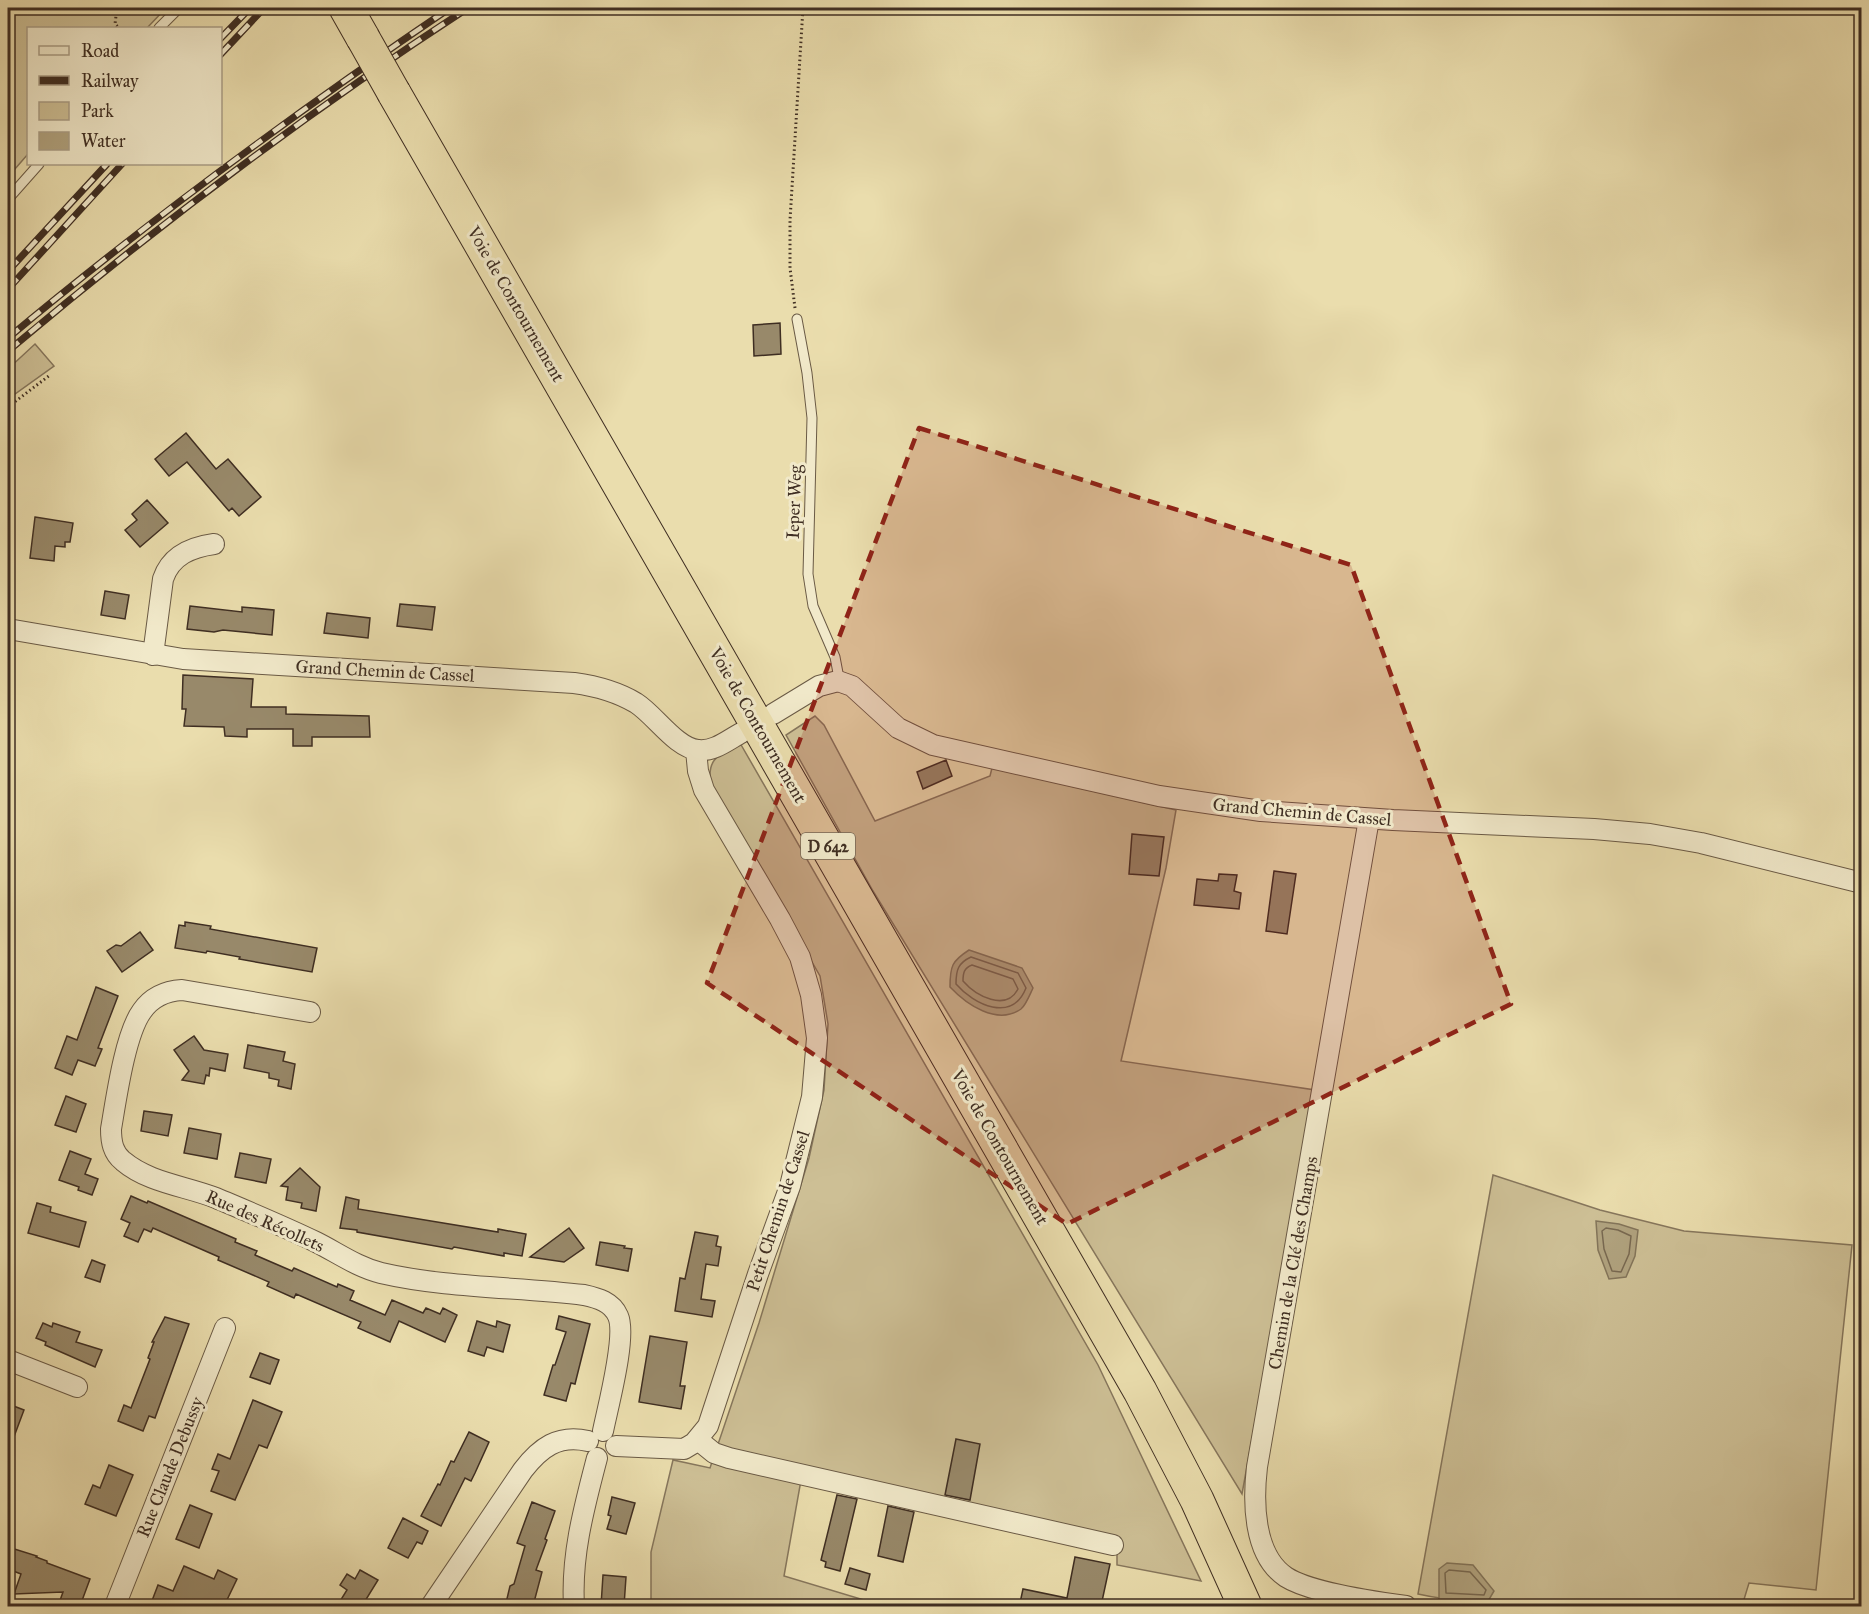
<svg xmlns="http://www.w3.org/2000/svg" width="1869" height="1614" viewBox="0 0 1869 1614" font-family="'IM FELL Great Primer',serif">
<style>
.green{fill:#cdbf95;stroke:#86765c;stroke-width:1.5}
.water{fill:#b0a27e;stroke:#837459;stroke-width:1.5}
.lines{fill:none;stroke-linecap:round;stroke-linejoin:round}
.shore{stroke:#786850;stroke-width:1.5}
.building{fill:#98896a;stroke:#3f2e22;stroke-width:1.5}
.service-casing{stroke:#6a5a45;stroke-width:11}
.minor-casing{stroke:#6a5a45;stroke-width:22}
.trunk-casing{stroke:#3f2e22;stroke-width:35}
.path{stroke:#3f2e22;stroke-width:3;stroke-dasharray:1.5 3;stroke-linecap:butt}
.service{stroke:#f1e9ca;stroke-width:9}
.minor{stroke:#f1e9ca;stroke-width:20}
.trunk{stroke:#eaddad;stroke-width:33}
.rail-casing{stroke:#3f2e22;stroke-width:7}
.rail{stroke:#f1e9ca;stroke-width:4.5;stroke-dasharray:14;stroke-linecap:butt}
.trunk-bridge-casing{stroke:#3f2e22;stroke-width:35;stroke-linecap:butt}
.trunk-bridge{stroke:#eaddad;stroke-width:33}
.marked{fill:#8f2418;fill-opacity:0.2;stroke:#8f2418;stroke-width:4.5;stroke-dasharray:12 8;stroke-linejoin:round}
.labels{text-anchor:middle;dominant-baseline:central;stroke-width:6;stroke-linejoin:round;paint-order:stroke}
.shield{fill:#f1e9ca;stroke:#746654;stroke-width:1.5}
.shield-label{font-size:16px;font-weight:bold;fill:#3f2e22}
.street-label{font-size:18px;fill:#3f2e22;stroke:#f1e9ca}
</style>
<rect width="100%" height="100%" fill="#eaddad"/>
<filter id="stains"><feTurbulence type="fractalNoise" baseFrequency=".00333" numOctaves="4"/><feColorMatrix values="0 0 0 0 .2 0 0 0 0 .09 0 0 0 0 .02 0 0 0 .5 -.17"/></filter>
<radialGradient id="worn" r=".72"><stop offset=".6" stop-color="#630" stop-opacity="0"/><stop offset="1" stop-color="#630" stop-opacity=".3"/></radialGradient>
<g class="green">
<polygon points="8,8 166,8 147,28 28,28 28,154 8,177"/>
<polygon points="35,344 54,366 8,399 8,369"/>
<polygon points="815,716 824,725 875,821 990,776 992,768 1176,810 1166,868 1121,1061 1315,1090 1242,1494 873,891 786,735"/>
<path d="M740,743l358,622 103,216 -84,-16v-28l-316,-57 -17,96 80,24 -1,6h-212v-54l22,-92 37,8 49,-145 50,-165 15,-68 4,-66 -8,-48 -109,-190c-5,-27 7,-31 29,-43z"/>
<path d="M1493,1175l107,35 84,21 168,14 -36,345 -67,-7 -7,23c-58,0 -116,-2 -174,-3 -50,-1 -102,2 -150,-9z"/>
</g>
<g class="water">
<path d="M969,950l53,18 11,20c-3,6 -7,17 -12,21 -24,17 -55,-5 -71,-22 0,-21 2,-26 19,-37z"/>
<polygon points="1596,1221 1619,1224 1638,1230 1635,1256 1626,1277 1609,1279 1598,1250"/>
<polygon points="1447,1563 1473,1565 1494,1591 1487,1603 1439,1600 1439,1569"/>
</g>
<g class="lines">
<g class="shore">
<path d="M971,957l47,16 8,15c-14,35 -52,17 -70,-4 0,-14 2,-21 15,-27z"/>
<path d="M972,965l41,14 5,10c-12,23 -42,7 -55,-8 0,-8 1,-13 9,-16z"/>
<polygon points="1606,1228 1618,1230 1631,1236 1629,1254 1621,1272 1612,1271 1604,1249 1602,1231"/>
<polygon points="1449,1570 1470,1572 1486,1590 1484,1595 1446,1593 1445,1573"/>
</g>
</g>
<g class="building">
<polygon points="780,323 781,354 754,356 753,325"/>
<polygon points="186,433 216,469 228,459 261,497 239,516 232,508 229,511 187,462 169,476 155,459"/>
<polygon points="147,500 168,523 140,547 125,530 137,520 132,514"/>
<polygon points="35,517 73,523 70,542 65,542 65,547 55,546 54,561 30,558"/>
<polygon points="105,591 129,595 125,619 101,615"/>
<polygon points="400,604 435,607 432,630 397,626"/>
<polygon points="190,606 242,612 242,607 274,610 272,635 223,630 214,632 187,629"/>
<polygon points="327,613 370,618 368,638 324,633"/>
<polygon points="183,675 253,679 251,707 286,707 286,714 369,716 370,737 312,737 312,746 293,746 293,729 247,729 247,737 225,736 224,727 184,726 186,709 182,709"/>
<polygon points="946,760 952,776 923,789 917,772"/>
<polygon points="1132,834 1164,837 1159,876 1129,874"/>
<polygon points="1274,871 1296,874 1287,934 1266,931"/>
<polygon points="1219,874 1237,875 1234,891 1241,893 1239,909 1194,905 1197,879 1218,881"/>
<polygon points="185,922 211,926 210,929 317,948 312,972 239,959 240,957 207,951 206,953 175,948 179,925 185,926"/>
<polygon points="140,932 153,950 122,972 107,951 116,945 121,946"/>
<polygon points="96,987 118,996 98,1048 102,1049 95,1066 78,1060 72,1075 55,1068 67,1036 77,1040"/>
<polygon points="194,1036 204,1050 228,1054 225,1071 210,1068 209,1076 206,1075 204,1084 182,1080 189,1071 174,1050"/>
<polygon points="248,1045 285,1052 283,1061 295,1064 291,1089 278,1086 279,1080 269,1078 269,1073 244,1068"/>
<polygon points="66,1096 86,1104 76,1132 55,1125"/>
<polygon points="144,1111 172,1115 168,1136 141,1131"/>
<polygon points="189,1128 221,1134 217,1159 184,1153"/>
<polygon points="70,1151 91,1159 85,1174 98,1179 92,1195 78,1190 79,1187 59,1180"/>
<polygon points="240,1153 271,1159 266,1183 235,1177"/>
<polygon points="300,1168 320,1187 316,1211 301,1208 302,1203 286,1200 288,1187 281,1186"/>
<polygon points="131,1196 147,1203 148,1201 236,1239 235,1242 257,1251 255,1255 292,1271 294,1268 337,1287 338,1284 354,1291 350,1300 385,1315 392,1300 423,1313 426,1308 440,1314 443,1308 457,1315 445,1342 399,1321 390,1342 358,1328 361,1322 296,1294 294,1298 267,1286 269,1282 218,1260 219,1257 153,1228 151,1232 144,1229 138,1242 124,1236 130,1223 121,1219"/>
<polygon points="346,1197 359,1200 358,1209 498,1232 498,1229 526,1234 522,1256 504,1253 504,1256 454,1247 452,1249 357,1232 357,1230 340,1228"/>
<polygon points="37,1203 51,1207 50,1212 86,1222 79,1247 28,1233"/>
<polygon points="569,1228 584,1248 564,1262 530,1257"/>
<polygon points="695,1232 718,1236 716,1246 721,1247 718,1266 706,1264 701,1299 715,1301 712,1317 675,1311 680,1278 685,1279"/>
<polygon points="600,1242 625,1246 624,1248 632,1249 628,1271 596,1265"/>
<polygon points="92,1260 105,1265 100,1282 85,1277"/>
<polygon points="559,1316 590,1324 575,1384 571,1383 566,1401 544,1395 553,1365 555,1365 566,1332 556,1329"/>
<polygon points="165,1317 189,1324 155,1418 149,1416 143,1431 118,1421 124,1405 131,1408 150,1359 148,1358 154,1342 152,1342"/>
<polygon points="477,1321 496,1327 497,1321 510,1325 503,1352 487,1347 484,1356 468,1351"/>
<polygon points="43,1323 52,1327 53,1323 80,1332 76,1342 102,1350 95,1367 45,1345 46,1342 36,1338"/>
<polygon points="650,1336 687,1342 680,1386 685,1386 681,1409 639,1402"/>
<polygon points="260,1353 279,1360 270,1384 250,1377"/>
<polygon points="253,1400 282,1412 267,1448 259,1445 235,1500 211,1491 219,1471 212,1469 218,1454 230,1459"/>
<polygon points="11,1405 24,1410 9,1450 8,1412"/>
<polygon points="469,1432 489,1442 475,1473 471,1481 465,1478 441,1526 421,1516 438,1484 440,1485 451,1461 454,1462"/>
<polygon points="956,1439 980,1444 970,1500 945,1495"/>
<polygon points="109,1465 133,1475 116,1516 85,1504 93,1485 100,1488"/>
<polygon points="837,1495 857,1499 840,1571 825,1567 826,1562 821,1560"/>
<polygon points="612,1497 635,1503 626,1534 607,1529 611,1516 608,1515"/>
<polygon points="532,1502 555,1511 545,1539 547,1540 536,1570 542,1572 533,1606 519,1606 506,1603 510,1586 514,1584 525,1546 517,1543"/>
<polygon points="190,1505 212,1514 199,1548 176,1539"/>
<polygon points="888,1506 914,1512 903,1562 878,1556"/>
<polygon points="403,1518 428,1531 422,1544 417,1542 408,1558 388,1548"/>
<polygon points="8,1547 37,1556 36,1557 47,1561 47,1563 90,1579 80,1606 58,1606 63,1592 14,1594 21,1574 8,1569"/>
<polygon points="1075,1557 1110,1564 1101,1606 1037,1606 1020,1603 1023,1589 1067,1598"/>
<polygon points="184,1566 214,1579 218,1570 237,1579 224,1606 150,1606 158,1585 173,1591"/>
<polygon points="850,1568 870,1574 866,1590 845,1584"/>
<polygon points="360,1570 378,1580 362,1606 337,1606 347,1590 340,1585 347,1574 355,1579"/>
<polygon points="603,1575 626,1577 624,1606 601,1606"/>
</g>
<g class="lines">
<defs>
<g id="service">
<polyline points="159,28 179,8"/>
<polyline points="8,199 39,164"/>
<polyline points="797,319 807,373 812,418 808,574 813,606 835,657 838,673 838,681"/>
</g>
<g id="minor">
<path d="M8,629l175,30 391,24c22,3 42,8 62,20 19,12 40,45 62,47 16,2 30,-10 43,-17"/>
<path d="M153,655l10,-76c8,-24 29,-32 51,-35"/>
<polyline points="773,714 819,686 838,681 852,686 898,728 933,745 1159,796 1261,811 1393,820 1594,829 1650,834 1701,843 1862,883"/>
<path d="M1369,819l-112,648c-4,34 -4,88 29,110 25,16 90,25 120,29"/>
<path d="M310,1012l-128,-22c-17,1 -31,8 -40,21 -17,23 -26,89 -31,118 0,13 2,24 12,32 26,22 63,25 93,37 33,14 67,28 100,44 22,11 41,25 65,31 65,15 137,14 203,22 14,3 28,7 34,21 9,20 -10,90 -15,115"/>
<polyline points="8,1360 77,1387"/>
<polyline points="698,1440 714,1453 729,1458 1113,1545"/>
<polyline points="616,1446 684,1449 694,1443 708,1426 758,1274 790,1186 812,1097 817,1038 811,995 800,957 780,919 704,790 698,771 696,750"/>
<polyline points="115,1606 225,1328"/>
<path d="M431,1606l92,-136c17,-22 35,-36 65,-29"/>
<path d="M574,1606c-3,-51 10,-98 23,-148"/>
</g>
<g id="trunk">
<polyline points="346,8 363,38"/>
<polyline points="394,93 1140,1391 1197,1500 1245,1606"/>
</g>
</defs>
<use href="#service" class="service-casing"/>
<use href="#minor" class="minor-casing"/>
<use href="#trunk" class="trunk-casing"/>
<g class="path">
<polyline points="117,8 115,24 119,28"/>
<polyline points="795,308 790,268 790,220 803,8"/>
<polyline points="8,407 50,375"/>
</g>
<use href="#service" class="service"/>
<use href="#minor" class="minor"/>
<use href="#trunk" class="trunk"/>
<defs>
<g id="rail">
<polyline points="220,39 250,8"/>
<polyline points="220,55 264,8"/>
<polyline points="8,271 107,164"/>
<polyline points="8,289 122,164"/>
<path d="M8,338c141,-118 290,-227 442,-330"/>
<path d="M8,351c146,-123 300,-239 460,-343"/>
</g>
</defs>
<use href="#rail" class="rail-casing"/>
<use href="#rail" class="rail"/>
<defs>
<polyline id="trunk-bridge" points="363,38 394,93"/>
</defs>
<use href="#trunk-bridge" class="trunk-bridge-casing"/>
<use href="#trunk-bridge" class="trunk-bridge"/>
</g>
<path class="marked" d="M919,428l432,137 160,439 -444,220 -360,-241z"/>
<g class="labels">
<rect class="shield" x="801" y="833" width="54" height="26" rx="4.5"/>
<g class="shield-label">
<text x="828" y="846">D 642</text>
</g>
<g class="street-label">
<text transform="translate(516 304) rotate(60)">Voie de Contournement</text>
<text transform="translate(794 502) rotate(-88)">Ieper Weg</text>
<text transform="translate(385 671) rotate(3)">Grand Chemin de Cassel</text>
<text transform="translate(758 725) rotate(60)">Voie de Contournement</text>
<text transform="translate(1302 812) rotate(5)">Grand Chemin de Cassel</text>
<text transform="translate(1000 1147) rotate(60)">Voie de Contournement</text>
<text transform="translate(778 1211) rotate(-72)">Petit Chemin de Cassel</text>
<text transform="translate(265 1221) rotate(24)">Rue des Récollets</text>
<text transform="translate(1293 1263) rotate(-80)">Chemin de la Clé des Champs</text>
<text transform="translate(170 1467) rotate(-68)">Rue Claude Debussy</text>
</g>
</g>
<rect width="1869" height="1614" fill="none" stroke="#eaddad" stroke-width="30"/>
<rect x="9" y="9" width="1851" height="1596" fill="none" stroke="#3f2e22" stroke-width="3"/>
<rect x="15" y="15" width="1839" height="1584" fill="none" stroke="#3f2e22" stroke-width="1.5"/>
<rect x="27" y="27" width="195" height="138" fill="#f1e9ca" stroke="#aa9e87" stroke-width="1.5"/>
<rect x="39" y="46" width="30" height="9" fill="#f1e9ca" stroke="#aa9e87" stroke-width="1.5"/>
<text x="81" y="57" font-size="18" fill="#3f2e22">Road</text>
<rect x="39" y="76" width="30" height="9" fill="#3f2e22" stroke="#aa9e87" stroke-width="1.5"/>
<text x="81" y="87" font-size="18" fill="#3f2e22">Railway</text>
<rect x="39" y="102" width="30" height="18" fill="#cdbf95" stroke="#aa9e87" stroke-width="1.5"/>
<text x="81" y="117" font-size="18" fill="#3f2e22">Park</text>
<rect x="39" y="132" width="30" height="18" fill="#b0a27e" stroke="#aa9e87" stroke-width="1.5"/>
<text x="81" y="147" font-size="18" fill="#3f2e22">Water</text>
<rect width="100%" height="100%" filter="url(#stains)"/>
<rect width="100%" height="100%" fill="url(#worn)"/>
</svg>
